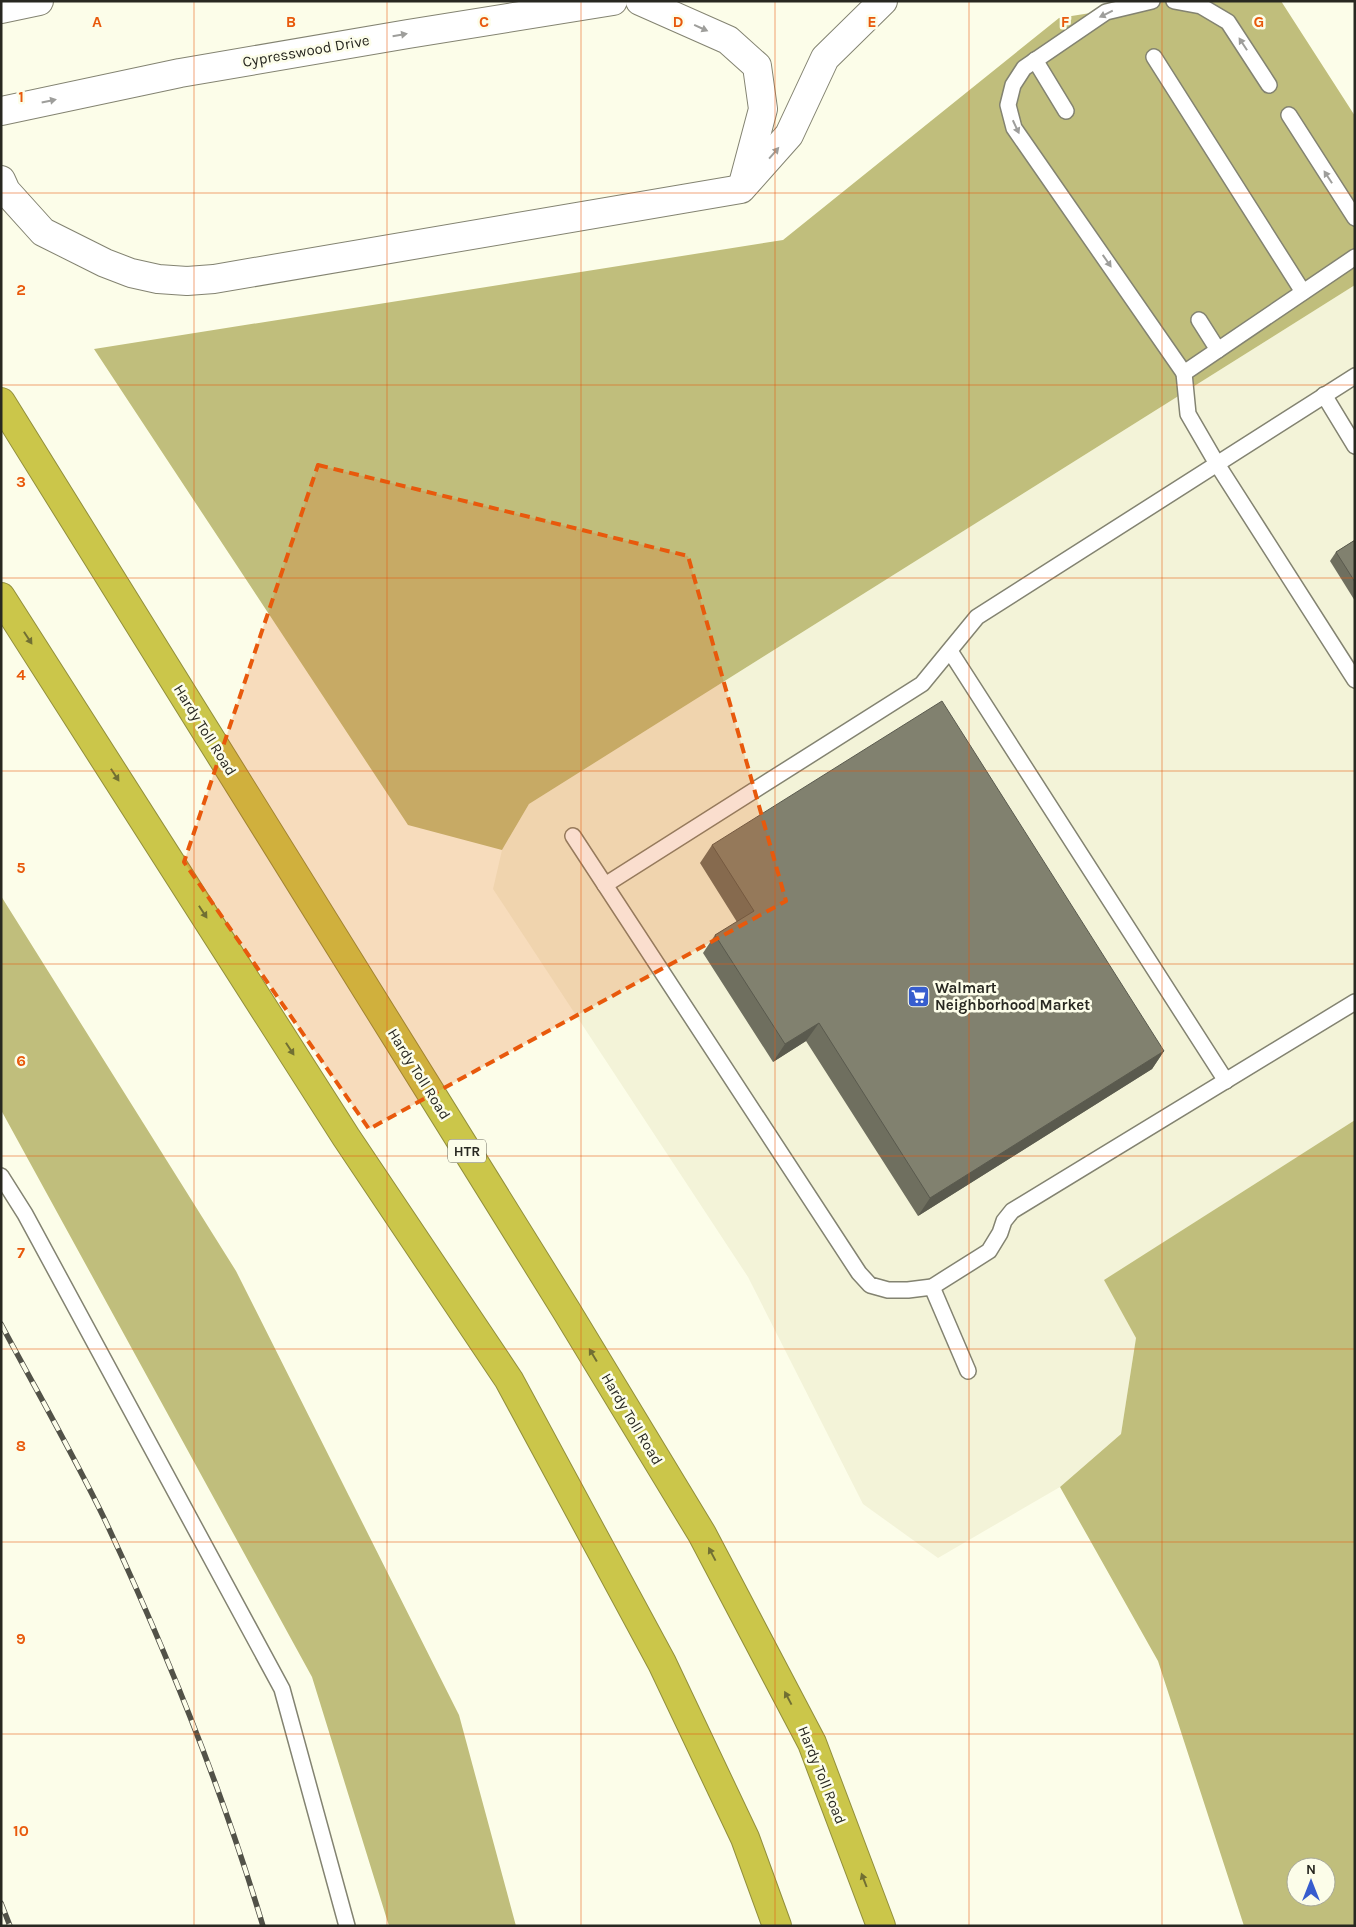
<svg xmlns="http://www.w3.org/2000/svg" width="1356" height="1927" viewBox="0 0 1356 1927" font-family="Karla,sans-serif">
<style>
.built{fill:#f3f3d8}
.forest{fill:#c0be7c;fill-rule:evenodd}
.lines{fill:none;stroke-linecap:round;stroke-linejoin:round}
.lane-casing{stroke:#838371;stroke-width:18}
.secondary-casing{stroke:#838371;stroke-width:30}
.highway-casing{stroke:#928f3c;stroke-width:30}
.lane{stroke:#fff;stroke-width:15}
.secondary{stroke:#fff;stroke-width:28}
.highway{stroke:#cbc64a;stroke-width:28}
.rail-casing{stroke:#525248;stroke-width:5.5}
.rail{stroke:#fcfde9;stroke-width:4;stroke-dasharray:11;stroke-linecap:butt}
.wall{fill:#6f6f5f}
.shaded-wall{fill:#5a5a4e}
.building{fill:#81816f;stroke:#5a5a4e}
.oneway{fill:#9e9e9b}
.oneway2{fill:#716f33}
.marked{fill:#e8590c;fill-opacity:0.2;stroke:#e8590c;stroke-width:4;stroke-dasharray:10 6;stroke-linejoin:round}
.grid{fill:none;stroke:#e8590c;stroke-width:1;stroke-opacity:0.55}
.labels{text-anchor:middle;dominant-baseline:central;stroke-width:5;stroke-linejoin:round;paint-order:stroke}
.shield{fill:#fcfde9;stroke:#68685d;stroke-width:1}
.shield-label{font-size:14px;font-weight:bold;fill:#282821}
.street-label{font-size:15px;fill:#282821;stroke:#fcfde9}
.poi-label{font-size:15px;font-weight:bold;fill:#282821;stroke:#fcfde9;text-anchor:start}
.grid-label{font-size:16px;text-anchor:middle;font-weight:bold;fill:#e8590c;stroke:#fcfde9;stroke-width:5;stroke-linejoin:round;paint-order:stroke}
</style>
<rect width="100%" height="100%" fill="#fcfde9"/>
<polygon class="built" points="1355,285 1355,1120 1105,1280 1136,1338 1121,1434 1060,1487 938,1558 863,1504 748,1277 493,889 502,850 529,804"/>
<g class="forest">
<polygon points="1166,1 1281,1 1355,116 1355,285 529,804 502,850 408,825 94,349 783,240 1059,18"/>
<polygon points="1,896 236,1271 459,1715 516,1926 389,1926 312,1677 1,1110"/>
<path d="M1355,1120v806h-111l-86,-265 -98,-174 61,-53 15,-96 -32,-58zM1296,1867h30v30h-30z"/>
</g>
<g class="lines">
<defs>
<g id="lane">
<polyline points="1152,1 1106,12 1024,68 1013,85 1008,105 1014,128 1184,373"/>
<polyline points="1174,1 1201,6 1228,22 1269,85"/>
<polyline points="1154,57 1303,292"/>
<polyline points="1035,60 1066,111"/>
<polyline points="1289,115 1355,218"/>
<polyline points="1355,257 1184,373 1188,414 1217,464 1355,680"/>
<polyline points="1199,320 1218,350"/>
<polyline points="1324,395 1355,446"/>
<polyline points="950,651 1226,1081"/>
<polyline points="573,836 859,1273 870,1285 888,1290 908,1290 932,1287 989,1251 1000,1233 1004,1221 1012,1211 1355,1002"/>
<polyline points="605,885 922,684 977,617 1355,376"/>
<polyline points="1,1176 25,1214 282,1689 347,1926"/>
<polyline points="932,1287 968,1371"/>
</g>
<g id="secondary">
<polyline points="640,1 728,40 757,66 763,109 743,184"/>
<polyline points="1,9 39,1"/>
<polyline points="1,111 180,73 408,34 613,1"/>
<polyline points="1,180 6,191 43,232 105,263 131,273 158,279 187,281 214,279 741,189 789,135 825,58 883,1"/>
</g>
<g id="highway">
<polyline points="1,402 566,1310 702,1534 812,1743 881,1926"/>
<polyline points="1,597 346,1137 509,1380 662,1663 745,1838 777,1926"/>
</g>
</defs>
<use href="#lane" class="lane-casing"/>
<use href="#secondary" class="secondary-casing"/>
<use href="#highway" class="highway-casing"/>
<use href="#lane" class="lane"/>
<use href="#secondary" class="secondary"/>
<use href="#highway" class="highway"/>
<defs>
<g id="rail">
<path d="M1,1324c34,64 71,128 103,194 62,132 117,268 159,408"/>
<polyline points="1,1903 10,1926"/>
</g>
</defs>
<use href="#rail" class="rail-casing"/>
<use href="#rail" class="rail"/>
</g>
<g class="wall">
<polygon points="1355,540 1355,601 1330,561 1336,552"/>
<polygon points="712,845 1164,1051 1152,1069 918,1216 806,1041 773,1062 703,953 715,935 737,922 700,863"/>
</g>
<g class="shaded-wall">
<polygon points="819,1023 806,1041 773,1062 785,1044"/>
<polygon points="1164,1051 1152,1069 918,1216 930,1198"/>
</g>
<g class="building">
<polygon points="1355,540 1355,582 1336,552"/>
<polygon points="942,701 1164,1051 930,1198 819,1023 785,1044 715,935 754,911 712,845"/>
</g>
<defs><path id="oneway-solid" d="M-6-.8H1V-3.2L6.5 0L1 3.2V.8H-6Z" transform="scale(1.25)"/></defs>
<g class="oneway">
<use href="#oneway-solid" transform="translate(1106 14) rotate(154)"/>
<use href="#oneway-solid" transform="translate(701 28) rotate(24)"/>
<use href="#oneway-solid" transform="translate(400 35) rotate(-10)"/>
<use href="#oneway-solid" transform="translate(1243 44) rotate(-123)"/>
<use href="#oneway-solid" transform="translate(49 101) rotate(-12)"/>
<use href="#oneway-solid" transform="translate(1016 127) rotate(65)"/>
<use href="#oneway-solid" transform="translate(774 153) rotate(-49)"/>
<use href="#oneway-solid" transform="translate(1328 177) rotate(-123)"/>
<use href="#oneway-solid" transform="translate(1107 261) rotate(55)"/>
</g>
<g class="oneway2">
<use href="#oneway-solid" transform="translate(28 638) rotate(57)"/>
<use href="#oneway-solid" transform="translate(115 775) rotate(57)"/>
<use href="#oneway-solid" transform="translate(203 912) rotate(57)"/>
<use href="#oneway-solid" transform="translate(290 1049) rotate(57)"/>
<use href="#oneway-solid" transform="translate(593 1355) rotate(-121)"/>
<use href="#oneway-solid" transform="translate(712 1554) rotate(-118)"/>
<use href="#oneway-solid" transform="translate(788 1698) rotate(-118)"/>
<use href="#oneway-solid" transform="translate(864 1880) rotate(-111)"/>
</g>
<path class="marked" d="M318,465l370,91 98,345 -417,228 -185,-267z"/>
<path class="grid" d="M194,1v1925M387,1v1925M581,1v1925M775,1v1925M969,1v1925M1162,1v1925M1,193h1354M1,385h1354M1,578h1354M1,771h1354M1,964h1354M1,1156h1354M1,1349h1354M1,1542h1354M1,1734h1354"/>
<defs>
<symbol id="supermarket-square" viewBox="-11 -11 22 22"><rect x="-9" y="-9" width="18" height="18" rx="4" fill="#375dce" stroke="#fcfde9"/><path d="M-6-5.5h2.5l.6 2H6L4.5 2H-2.5L-4.4-4H-6ZM-1.5 3.2a1.3 1.3 0 1 0 .1 0ZM3 3.2a1.3 1.3 0 1 0 .1 0Z" fill="#fff"/></symbol>
</defs>
<g fill-rule="evenodd">
<use href="#supermarket-square" x="906" y="984" width="25" height="25"/>
</g>
<g class="labels">
<rect class="shield" x="448" y="1139.5" width="38" height="23" rx="4"/>
<g class="shield-label">
<text x="467" y="1151">HTR</text>
</g>
<g class="street-label">
<text transform="translate(306 51) rotate(-10)">Cypresswood Drive</text>
<text transform="translate(205 730) rotate(58)">Hardy Toll Road</text>
<text transform="translate(419 1074) rotate(58)">Hardy Toll Road</text>
<text transform="translate(632 1419) rotate(59)">Hardy Toll Road</text>
<text transform="translate(822 1775) rotate(68)">Hardy Toll Road</text>
</g>
<g class="poi-label">
<text x="935" y="988">Walmart<tspan x="935" dy="17">Neighborhood Market</tspan></text>
</g>
</g>
<g class="grid-label">
<text x="97" y="27">A</text>
<text x="291" y="27">B</text>
<text x="484" y="27">C</text>
<text x="678" y="27">D</text>
<text x="872" y="27">E</text>
<text x="1065" y="27">F</text>
<text x="1259" y="27">G</text>
<text x="21" y="102">1</text>
<text x="21" y="295">2</text>
<text x="21" y="487">3</text>
<text x="21" y="680">4</text>
<text x="21" y="873">5</text>
<text x="21" y="1066">6</text>
<text x="21" y="1258">7</text>
<text x="21" y="1451">8</text>
<text x="21" y="1644">9</text>
<text x="21" y="1836">10</text>
</g>
<rect width="1356" height="1927" fill="none" stroke="#282821" stroke-width="5"/>
<g transform="translate(1311 1882)"><circle r="24" fill="#fcfde9" stroke="#a7a899"/>
<path d="M0-4L9 19L0 12L-9 19Z" fill="#375dce"/>
<text y="-8" font-size="14" font-weight="bold" text-anchor="middle" fill="#282821">N</text>
</g>
</svg>
